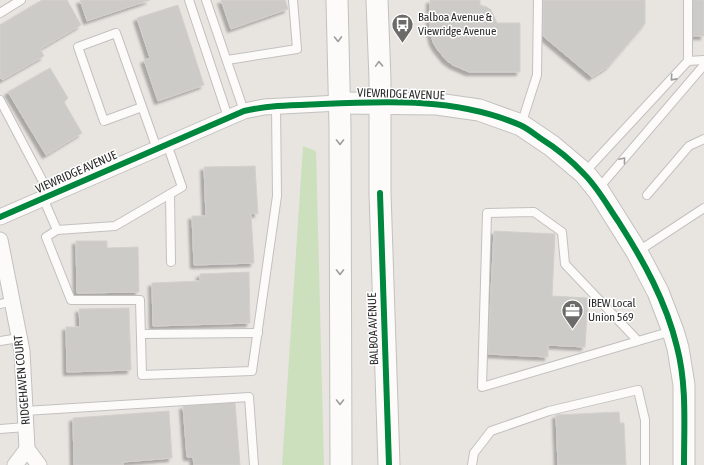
<svg xmlns="http://www.w3.org/2000/svg" width="704" height="465" viewBox="0 0 704 465" font-family="'Asap Condensed',sans-serif">
<style>
.grass{fill:#cde0bd}
.building{fill:#cdcbc8;stroke:#d3d0cd;filter:url(#shadow)}
.lines{fill:none;stroke-linecap:round;stroke-linejoin:round}
.lane-casing{stroke:#c2c1c0;stroke-width:10}
.street-casing{stroke:#c2c1c0;stroke-width:17}
.secondary-casing{stroke:#c2c1c0;stroke-width:23}
.lane{stroke:#fcfbfa;stroke-width:8}
.street{stroke:#fcfbfa;stroke-width:15}
.secondary{stroke:#fcfbfa;stroke-width:21}
.cycleway-casing{stroke:#fff;stroke-width:8}
.cycleway{stroke:#00873e;stroke-width:6}
.oneway{stroke:#9e9d9c}
.labels{text-anchor:middle;dominant-baseline:central;stroke-width:3;stroke-linejoin:round;paint-order:stroke}
.poi-label{font-size:12px;fill:#2a2a2a;stroke:#fff;text-anchor:start}
.street-label{font-size:12px;fill:#2a2a2a;stroke:#fff}
</style>
<defs>
<filter id="shadow"><feDropShadow dx="-3.5" dy="3.5" stdDeviation="1" flood-color="#0004"/></filter>
</defs>
<rect width="100%" height="100%" fill="#e8e5e1"/>
<polygon class="grass" points="303,146 316,151 324,465 282,465"/>
<g class="building">
<polygon points="42,0 67,0 81,25 40,49 44,56 2,80 0,78 0,25"/>
<polygon points="80,0 150,0 87,21"/>
<polygon points="221,0 285,0 288,9 231,29"/>
<polygon points="430,0 480,0 480,5 487,7 491,10 497,23 520,23 520,72 469,72 453,65 446,60 437,49 433,42 430,30"/>
<polygon points="543,0 645,0 645,24 609,66 592,77 543,36"/>
<rect x="690" y="0" width="14" height="36"/>
<polygon points="178,5 204,85 158,101 144,60 150,58 137,18"/>
<polygon points="50,68 68,98 64,102 82,133 46,155 8,92"/>
<polygon points="255,166 258,214 251,213 254,263 194,265 192,216 206,216 204,167"/>
<polygon points="494,231 555,234 552,296 588,298 585,347 548,345 548,357 488,354"/>
<polygon points="76,241 107,241 107,248 138,247 139,292 77,293"/>
<polygon points="249,272 250,323 153,326 152,283 200,281 200,274"/>
<polygon points="129,308 131,370 67,372 66,327 80,327 79,309"/>
<polygon points="235,402 240,465 194,465 193,457 187,457 183,406"/>
<polygon points="169,411 172,458 123,462 123,465 74,465 73,418"/>
<polygon points="619,412 620,423 624,423 626,465 558,465 556,415"/>
</g>
<g class="lines">
<defs>
<g id="lane">
<polyline points="189,0 228,117"/>
<polyline points="206,0 244,111"/>
<polyline points="688,0 688,61"/>
<polyline points="0,13 21,0"/>
<polyline points="227,60 297,49 293,0"/>
<polyline points="0,100 50,195"/>
<polyline points="142,107 104,121 78,47 116,33 157,149"/>
<polyline points="521,125 537,75 538,0"/>
<polyline points="584,173 688,61 704,60"/>
<polyline points="598,189 704,65"/>
<polyline points="170,194 171,262"/>
<polyline points="647,195 689,146 704,139"/>
<polyline points="43,198 57,230 46,237 71,300 140,300 142,375 252,371 277,196 276,106"/>
<polyline points="57,230 115,226 182,187 167,144"/>
<polyline points="637,252 704,208"/>
<polyline points="0,304 13,301"/>
<polyline points="141,334 258,333"/>
<polyline points="0,341 19,338"/>
<polyline points="638,341 565,264 562,232 534,212 487,213 482,387 672,331"/>
<polyline points="25,411 249,397 254,465"/>
<polyline points="0,429 26,427"/>
<polyline points="472,465 474,453 491,431 549,411 638,390 645,420 645,465"/>
</g>
<g id="street">
<polyline points="0,217 244,111 264,107 339,103"/>
<polyline points="0,240 22,351 27,449 39,465"/>
<polyline points="15,465 27,449"/>
</g>
<g id="secondary">
<polyline points="337,0 340,127 341,465"/>
<polyline points="377,0 380,79 380,193 389,465"/>
<polyline points="339,103 437,104 479,110 521,125 552,146 584,173 598,190 637,252 658,292 673,331 678,348 684,385 684,465"/>
</g>
</defs>
<use href="#lane" class="lane-casing"/>
<use href="#street" class="street-casing"/>
<use href="#secondary" class="secondary-casing"/>
<use href="#lane" class="lane"/>
<use href="#street" class="street"/>
<use href="#secondary" class="secondary"/>
<defs>
<g id="cycleway">
<polyline points="380,193 389,465"/>
<path d="M0,217l244,-106c26,-6 52,-6 78,-7 66,-3 136,-6 198,21 7,3 13,8 20,13 16,10 31,22 44,36 14,14 23,31 34,47 25,39 48,80 59,126 10,38 7,79 7,118"/>
</g>
</defs>
<use href="#cycleway" class="cycleway-casing"/>
<use href="#cycleway" class="cycleway"/>
</g>
<defs><path id="oneway-chevron" d="M-2-3.5L2.5 0L-2 3.5" fill="none" stroke-width="1.6" stroke-linecap="round" stroke-linejoin="round"/></defs>
<g class="oneway">
<use href="#oneway-chevron" transform="translate(338 39) rotate(89)"/>
<use href="#oneway-chevron" transform="translate(379 64) rotate(-92)"/>
<use href="#oneway-chevron" transform="translate(673 78) rotate(132)"/>
<use href="#oneway-chevron" transform="translate(340 142) rotate(90)"/>
<use href="#oneway-chevron" transform="translate(623 160) rotate(-50)"/>
<use href="#oneway-chevron" transform="translate(340 272) rotate(90)"/>
<use href="#oneway-chevron" transform="translate(340 402) rotate(90)"/>
</g>
<defs>
<symbol id="bus-pin" viewBox="-11 -11 22 30"><path d="M0 17L-7.5 6A9.5 9.5 0 1 1 7.5 6Z" fill="#6c6b6a" stroke="#fff"/><path d="M-5-6H5V4H4V6H2V4H-2V6H-4V4H-5ZM-3.5-4V0h7V-4ZM-3.5 1.2v1.5H-2V1.2ZM2 1.2v1.5H3.5V1.2Z" fill="#fff"/></symbol>
<symbol id="office-pin" viewBox="-11 -11 22 30"><path d="M0 17L-7.5 6A9.5 9.5 0 1 1 7.5 6Z" fill="#6c6b6a" stroke="#fff"/><path d="M-6-3h4V-5.5h4V-3h4V5H-6ZM-1-4.5V-3h2v-1.5ZM-6 0V1H6V0Z" fill="#fff"/></symbol>
</defs>
<g fill-rule="evenodd">
<use href="#bus-pin" x="390" y="12" width="25" height="34"/>
<use href="#office-pin" x="560" y="298" width="25" height="34"/>
</g>
<g class="labels">
<g class="poi-label">
<text x="418" y="17">Balboa Avenue &amp;<tspan x="418" dy="14">Viewridge Avenue</tspan></text>
<text x="588" y="303">IBEW Local<tspan x="588" dy="14">Union 569</tspan></text>
</g>
<g class="street-label">
<text transform="translate(401 94) rotate(2)">VIEWRIDGE AVENUE</text>
<text transform="translate(76 172) rotate(-24)">VIEWRIDGE AVENUE</text>
<text transform="translate(373 329) rotate(-92)">BALBOA AVENUE</text>
<text transform="translate(22 380) rotate(-95)">RIDGEHAVEN COURT</text>
</g>
</g>
</svg>
